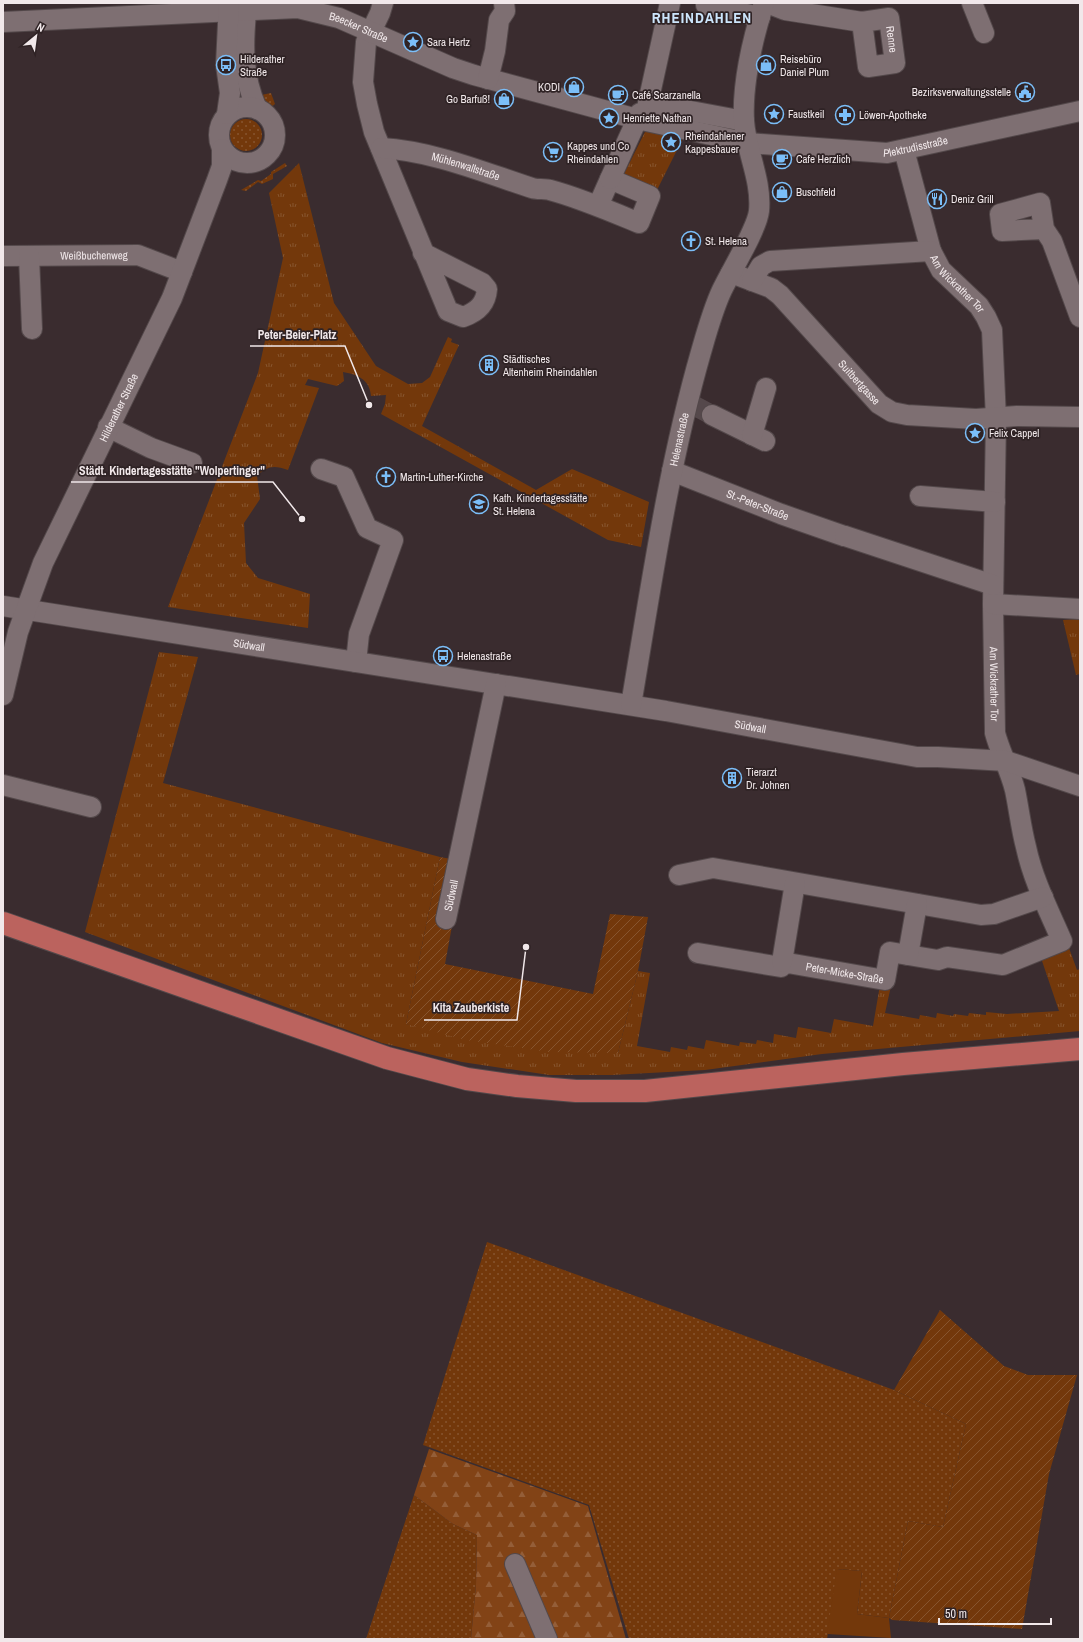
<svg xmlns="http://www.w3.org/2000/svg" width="1083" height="1642" viewBox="0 0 1083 1642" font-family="'Archivo Narrow',sans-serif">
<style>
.grass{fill:url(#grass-dots)}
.forest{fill:url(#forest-firs)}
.park{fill:url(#park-tufts)}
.garden{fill:url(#garden-furrows)}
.pitch{fill:#73380b}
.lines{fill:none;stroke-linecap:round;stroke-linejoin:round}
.minor-tunnel{stroke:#55484b;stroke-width:20;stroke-dasharray:20 10;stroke-linecap:butt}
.minor-casing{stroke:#53484a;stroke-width:22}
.major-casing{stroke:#53484a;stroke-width:24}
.minor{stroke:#7e6f72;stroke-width:20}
.major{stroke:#bb635e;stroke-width:22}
.labels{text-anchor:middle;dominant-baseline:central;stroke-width:3.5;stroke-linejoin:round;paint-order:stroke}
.street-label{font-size:11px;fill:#f1e8ea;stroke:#2f2325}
.poi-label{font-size:11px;fill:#f1e8ea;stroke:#2f2325;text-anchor:start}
.district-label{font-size:15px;font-weight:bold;letter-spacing:1px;fill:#cce5fb;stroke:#2f2325}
.leader{fill:none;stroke:#f1e8ea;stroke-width:1.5}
.callout-dot{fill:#f1e8ea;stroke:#2f2325;stroke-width:1.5}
.callout-label{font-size:12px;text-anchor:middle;font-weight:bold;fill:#f1e8ea;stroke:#2f2325;stroke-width:3.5;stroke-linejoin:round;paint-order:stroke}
</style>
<defs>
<pattern id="grass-dots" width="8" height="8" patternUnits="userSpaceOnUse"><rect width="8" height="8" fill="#73380b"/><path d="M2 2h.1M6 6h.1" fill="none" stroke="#87552f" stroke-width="1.8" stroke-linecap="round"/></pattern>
<pattern id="forest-firs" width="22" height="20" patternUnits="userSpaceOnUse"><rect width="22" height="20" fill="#824316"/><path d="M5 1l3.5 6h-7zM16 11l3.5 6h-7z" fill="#945e38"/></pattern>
<pattern id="park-tufts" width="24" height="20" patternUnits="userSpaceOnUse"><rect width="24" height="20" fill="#73380b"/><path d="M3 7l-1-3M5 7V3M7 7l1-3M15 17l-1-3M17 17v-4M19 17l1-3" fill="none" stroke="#87552f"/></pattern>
<pattern id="garden-furrows" width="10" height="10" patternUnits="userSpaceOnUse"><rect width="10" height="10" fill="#73380b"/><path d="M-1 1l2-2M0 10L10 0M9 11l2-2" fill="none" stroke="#87552f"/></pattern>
</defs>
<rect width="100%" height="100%" fill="#3a2c2f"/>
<g class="grass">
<polygon points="271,93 275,104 267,110 261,95"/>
<circle cx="246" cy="135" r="16"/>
<polygon points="285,163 287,166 273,174 273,179 262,184 258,182 246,191 241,190 258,180 261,181 271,174 271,172"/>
<polygon points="487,1242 894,1390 966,1424 943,1527 908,1521 889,1618 857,1614 862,1571 838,1569 827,1639 629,1639 589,1505 423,1445"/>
<polygon points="414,1495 453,1524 477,1535 476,1585 471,1639 366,1639"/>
</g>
<polygon class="forest" points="429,1449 588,1506 626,1639 471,1639 476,1585 477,1535 453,1524 414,1495"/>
<g class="park">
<polygon points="646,130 684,136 656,192 623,176"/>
<path d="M299,163l35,140 42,63 32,18 14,-1 8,-6 18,-40 4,2 -1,3 8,3 -37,81 114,64 36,-21 77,33 -8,45 -33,-7 -227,-126 4,-10 1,-9 -15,1c-1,-17 -15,-22 -28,-24l1,9 -7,5 -29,-7 -3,6 14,3 -31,82c-14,-5 -21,-4 -31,6l3,23 -16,24 2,40 12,15 52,16 -2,34 -140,-21 90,-234 25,-115 -14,-65z"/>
<polygon points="1080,619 1080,674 1076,675 1063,620"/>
<polygon points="159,652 198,657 163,783 440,857 406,1024 618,1053 638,971 650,973 637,1046 670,1052 671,1047 687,1050 688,1046 704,1049 706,1040 739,1046 740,1042 756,1044 757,1040 773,1043 774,1034 796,1038 798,1027 831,1033 834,1019 873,1026 880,985 891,986 885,1013 919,1019 920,1015 936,1018 937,1013 953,1016 954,1014 968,1016 969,1013 986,1015 986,1012 1007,1014 1059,1011 1040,955 1069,948 1077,970 1080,969 1080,1031 822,1054 705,1070 612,1075 549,1075 462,1062 382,1043 85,932"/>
</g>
<g class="garden">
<polygon points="440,857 451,859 437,923 452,926 445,964 593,994 610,914 648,917 638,971 618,1053 549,1052 466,1040 406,1024"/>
<polygon points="940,1310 1004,1366 1028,1375 1077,1375 1049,1474 1022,1629 892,1620 889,1618 908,1521 943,1527 966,1424 894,1390"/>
</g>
<polygon class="pitch" points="837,1569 862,1571 857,1614 889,1618 891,1638 827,1634"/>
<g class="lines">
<polyline class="minor-tunnel" points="695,406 712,415"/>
<defs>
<g id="minor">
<path d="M247,3c-4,36 -6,71 10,106"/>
<path d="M383,3l-3,10 -14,29 -3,40 4,22 7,28 74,179 15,6c14,-5 23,-13 24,-28l-5,-6 -59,-30"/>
<polyline points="670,3 648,103 744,121"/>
<path id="s1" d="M767,3l18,7 77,12 27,-4 6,45 -27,4 -6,-45"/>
<polyline points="972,3 984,33"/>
<polyline points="706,5 760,17"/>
<path id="s2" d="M3,22l295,-14 41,10 114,50 21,7 163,44 111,24 139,10 193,-42"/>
<polyline points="488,79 495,51 499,20 505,11 504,3"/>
<circle cx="247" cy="135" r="28"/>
<polyline points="227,114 230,93 226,65 229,3"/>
<path id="s3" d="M381,148c52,3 102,24 151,40 6,2 12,0 18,2 30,8 60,21 89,33l11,-27 -40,-17 -12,27"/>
<path id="s4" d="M904,150l27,101 10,19 38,36 7,11 6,13 4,89 -3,185 2,129c5,19 15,37 20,57 4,19 6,38 11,57 7,33 23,64 36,94l-59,24 -56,-8 -9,3 -30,-5"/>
<polyline points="610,179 640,113"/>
<polyline points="1044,229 1002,231 1000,214 1040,203 1044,229 1052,241 1080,317"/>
<path id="s5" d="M3,256l135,-1 44,17"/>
<polyline points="29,256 32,329"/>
<path id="s6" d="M731,273l40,15 9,7 99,109 13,8 15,3 69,4 41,-3 63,1"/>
<polyline points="752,281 761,266 770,261 931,251"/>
<polyline points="712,415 765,441"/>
<polyline points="108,427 151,448 192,463"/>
<polyline points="752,435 766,388"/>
<polyline points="321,469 344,477 367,528 393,540 359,634 356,662"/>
<path id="s7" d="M672,471l109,43 63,22"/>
<polyline points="920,496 995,502"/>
<polyline points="845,536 993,585"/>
<polyline points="993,604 1080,609"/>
<path id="s8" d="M3,606l663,105 251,46h21l68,4 74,25"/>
<path id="s9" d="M3,695l15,-63 25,-69 129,-265 45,-118 5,-14v-17"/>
<path id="s10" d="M631,705c20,-118 37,-238 70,-353 6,-21 12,-43 21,-62 9,-19 35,-61 37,-79 3,-31 -13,-60 -15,-90 -2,-37 9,-83 20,-118"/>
<polyline points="3,785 91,807"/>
<polyline points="679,875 713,868 981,915 994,914 1043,897"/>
<path id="s11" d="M446,919l50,-235"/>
<path id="s12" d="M698,953l83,14 1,-5 103,18 5,-28 18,3 9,-51"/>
<polyline points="782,962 795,883"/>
<polyline points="515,1564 547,1639"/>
</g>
<polyline id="major" points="3,923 387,1058 467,1079 517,1086 576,1091 645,1091 903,1064 1080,1049"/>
</defs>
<use href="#minor" class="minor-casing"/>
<use href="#major" class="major-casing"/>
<use href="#minor" class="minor"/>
<use href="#major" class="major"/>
</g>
<defs>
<symbol id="sight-ring" viewBox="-11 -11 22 22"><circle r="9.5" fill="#2f2325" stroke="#7bbef8" stroke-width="1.5"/><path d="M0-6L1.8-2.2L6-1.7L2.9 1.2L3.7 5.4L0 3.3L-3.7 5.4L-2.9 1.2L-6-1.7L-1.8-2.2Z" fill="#7bbef8"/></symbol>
<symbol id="bus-ring" viewBox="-11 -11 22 22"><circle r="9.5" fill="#2f2325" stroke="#7bbef8" stroke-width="1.5"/><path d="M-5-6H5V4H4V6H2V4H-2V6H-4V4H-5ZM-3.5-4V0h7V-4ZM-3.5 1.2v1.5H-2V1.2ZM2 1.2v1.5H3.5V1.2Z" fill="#7bbef8"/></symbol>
<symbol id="shop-ring" viewBox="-11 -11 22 22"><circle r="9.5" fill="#2f2325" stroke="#7bbef8" stroke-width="1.5"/><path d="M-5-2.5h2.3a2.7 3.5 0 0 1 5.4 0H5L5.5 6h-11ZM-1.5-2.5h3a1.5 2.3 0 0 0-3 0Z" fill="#7bbef8"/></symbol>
<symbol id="civic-ring" viewBox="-11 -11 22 22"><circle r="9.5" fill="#2f2325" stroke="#7bbef8" stroke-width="1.5"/><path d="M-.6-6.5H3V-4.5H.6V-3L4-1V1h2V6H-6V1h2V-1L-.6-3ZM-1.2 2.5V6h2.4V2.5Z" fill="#7bbef8"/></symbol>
<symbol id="cafe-ring" viewBox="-11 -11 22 22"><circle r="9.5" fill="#2f2325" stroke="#7bbef8" stroke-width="1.5"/><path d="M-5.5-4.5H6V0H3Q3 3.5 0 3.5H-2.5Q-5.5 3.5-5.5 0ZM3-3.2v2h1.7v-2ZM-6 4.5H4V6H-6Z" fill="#7bbef8"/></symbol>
<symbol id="pharmacy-ring" viewBox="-11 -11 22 22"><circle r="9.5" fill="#2f2325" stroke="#7bbef8" stroke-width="1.5"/><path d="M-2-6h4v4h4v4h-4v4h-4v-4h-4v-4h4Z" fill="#7bbef8"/></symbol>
<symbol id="supermarket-ring" viewBox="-11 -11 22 22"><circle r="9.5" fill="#2f2325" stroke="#7bbef8" stroke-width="1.5"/><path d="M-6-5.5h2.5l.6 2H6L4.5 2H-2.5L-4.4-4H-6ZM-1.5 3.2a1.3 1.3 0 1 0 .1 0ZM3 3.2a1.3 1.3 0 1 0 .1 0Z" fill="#7bbef8"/></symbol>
<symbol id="restaurant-ring" viewBox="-11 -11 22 22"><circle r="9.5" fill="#2f2325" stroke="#7bbef8" stroke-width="1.5"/><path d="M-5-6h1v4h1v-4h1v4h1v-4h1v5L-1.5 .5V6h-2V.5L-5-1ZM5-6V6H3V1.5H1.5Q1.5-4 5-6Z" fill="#7bbef8"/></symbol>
<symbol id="church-ring" viewBox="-11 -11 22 22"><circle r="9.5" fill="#2f2325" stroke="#7bbef8" stroke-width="1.5"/><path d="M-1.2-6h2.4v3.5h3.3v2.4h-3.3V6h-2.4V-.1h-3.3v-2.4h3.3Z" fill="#7bbef8"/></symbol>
<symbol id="building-ring" viewBox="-11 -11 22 22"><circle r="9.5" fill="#2f2325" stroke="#7bbef8" stroke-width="1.5"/><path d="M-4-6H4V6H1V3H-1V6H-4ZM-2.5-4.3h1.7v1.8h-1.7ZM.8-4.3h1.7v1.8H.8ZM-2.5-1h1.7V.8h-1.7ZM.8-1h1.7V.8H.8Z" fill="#7bbef8"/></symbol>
<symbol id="school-ring" viewBox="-11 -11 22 22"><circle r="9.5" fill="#2f2325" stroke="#7bbef8" stroke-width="1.5"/><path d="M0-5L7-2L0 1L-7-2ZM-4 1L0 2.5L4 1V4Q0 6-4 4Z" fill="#7bbef8"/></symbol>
</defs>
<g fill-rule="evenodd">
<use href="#sight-ring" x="402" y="31" width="22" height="22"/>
<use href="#bus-ring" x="215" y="54" width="22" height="22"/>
<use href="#shop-ring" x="755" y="54" width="22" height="22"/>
<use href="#shop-ring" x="563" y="76" width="22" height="22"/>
<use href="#civic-ring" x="1014" y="81" width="22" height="22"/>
<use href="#cafe-ring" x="607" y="84" width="22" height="22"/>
<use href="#shop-ring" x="493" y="88" width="22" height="22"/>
<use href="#sight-ring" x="763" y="103" width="22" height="22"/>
<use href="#pharmacy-ring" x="834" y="104" width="22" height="22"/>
<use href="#sight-ring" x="598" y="107" width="22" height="22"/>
<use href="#sight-ring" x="660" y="131" width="22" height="22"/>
<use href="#supermarket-ring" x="542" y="141" width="22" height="22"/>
<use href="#cafe-ring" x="771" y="148" width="22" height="22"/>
<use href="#shop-ring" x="771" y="181" width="22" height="22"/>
<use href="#restaurant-ring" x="926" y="188" width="22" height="22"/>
<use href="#church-ring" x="680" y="230" width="22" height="22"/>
<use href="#building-ring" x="478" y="354" width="22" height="22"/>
<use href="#sight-ring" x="964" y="422" width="22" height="22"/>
<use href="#church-ring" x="375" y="466" width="22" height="22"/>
<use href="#school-ring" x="468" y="493" width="22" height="22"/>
<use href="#bus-ring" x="432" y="645" width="22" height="22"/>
<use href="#building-ring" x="721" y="767" width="22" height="22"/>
</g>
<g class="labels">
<g class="street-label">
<text stroke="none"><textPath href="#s2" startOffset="359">Beecker Straße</textPath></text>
<text stroke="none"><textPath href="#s1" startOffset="146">Renne</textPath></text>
<text stroke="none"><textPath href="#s2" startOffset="935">Plektrudisstraße</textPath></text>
<text stroke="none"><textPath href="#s3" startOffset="87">Mühlenwallstraße</textPath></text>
<text stroke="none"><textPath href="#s5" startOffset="91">Weißbuchenweg</textPath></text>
<text stroke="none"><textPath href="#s4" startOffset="147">Am Wickrather Tor</textPath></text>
<text stroke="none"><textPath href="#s6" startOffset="172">Suitbertgasse</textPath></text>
<text stroke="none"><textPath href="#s9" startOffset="311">Hilderather Straße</textPath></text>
<text stroke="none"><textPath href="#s10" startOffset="270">Helenastraße</textPath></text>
<text stroke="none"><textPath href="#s7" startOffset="92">St.-Peter-Straße</textPath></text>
<text stroke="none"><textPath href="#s8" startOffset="249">Südwall</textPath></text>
<text stroke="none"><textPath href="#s4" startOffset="560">Am Wickrather Tor</textPath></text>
<text stroke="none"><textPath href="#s8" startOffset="757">Südwall</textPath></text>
<text stroke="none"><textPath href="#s11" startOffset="24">Südwall</textPath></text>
<text stroke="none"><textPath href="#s12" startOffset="153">Peter-Micke-Straße</textPath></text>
</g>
<g class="poi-label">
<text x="427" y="42">Sara Hertz</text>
<text x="240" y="59">Hilderather<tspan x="240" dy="13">Straße</tspan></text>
<text x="780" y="59">Reisebüro<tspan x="780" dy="13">Daniel Plum</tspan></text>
<text x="560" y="87" text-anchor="end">KODI</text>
<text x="1011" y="92" text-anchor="end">Bezirksverwaltungsstelle</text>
<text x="632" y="95">Café Scarzanella</text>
<text x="490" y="99" text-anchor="end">Go Barfuß!</text>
<text x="788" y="114">Faustkeil</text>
<text x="859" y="115">Löwen-Apotheke</text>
<text x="623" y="118">Henriette Nathan</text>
<text x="685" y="136">Rheindahlener<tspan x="685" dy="13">Kappesbauer</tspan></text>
<text x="567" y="146">Kappes und Co<tspan x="567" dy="13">Rheindahlen</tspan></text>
<text x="796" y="159">Cafe Herzlich</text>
<text x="796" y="192">Buschfeld</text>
<text x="951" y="199">Deniz Grill</text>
<text x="705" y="241">St. Helena</text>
<text x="503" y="359">Städtisches<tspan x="503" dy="13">Altenheim Rheindahlen</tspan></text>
<text x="989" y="433">Felix Cappel</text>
<text x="400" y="477">Martin-Luther-Kirche</text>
<text x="493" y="498">Kath. Kindertagesstätte<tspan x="493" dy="13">St. Helena</tspan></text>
<text x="457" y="656">Helenastraße</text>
<text x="746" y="772">Tierarzt<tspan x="746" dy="13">Dr. Johnen</tspan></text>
</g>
<g class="district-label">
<text x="702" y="17">RHEINDAHLEN</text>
</g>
</g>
<path class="leader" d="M369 405L345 346H250M302 519L273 482H71M526 947L517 1020H424"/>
<g class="callout-dot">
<circle cx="369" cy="405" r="4"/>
<circle cx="302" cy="519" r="4"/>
<circle cx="526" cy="947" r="4"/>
</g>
<g class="callout-label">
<text x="297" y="339">Peter-Beier-Platz</text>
<text x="172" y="475">Städt. Kindertagesstätte "Wolpertinger"</text>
<text x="471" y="1012">Kita Zauberkiste</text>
</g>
<rect width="1083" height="1642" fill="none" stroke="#f1e8ea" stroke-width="8"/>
<g transform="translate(36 36) rotate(29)" stroke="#2f2325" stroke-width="3" paint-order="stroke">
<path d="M0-3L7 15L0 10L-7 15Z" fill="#f1e8ea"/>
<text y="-6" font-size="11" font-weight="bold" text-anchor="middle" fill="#f1e8ea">N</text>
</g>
<path d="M939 1618v6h112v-6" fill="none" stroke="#f1e8ea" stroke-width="2"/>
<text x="945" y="1618" font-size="12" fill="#f1e8ea" stroke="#2f2325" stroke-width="3" paint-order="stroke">50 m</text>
</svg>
